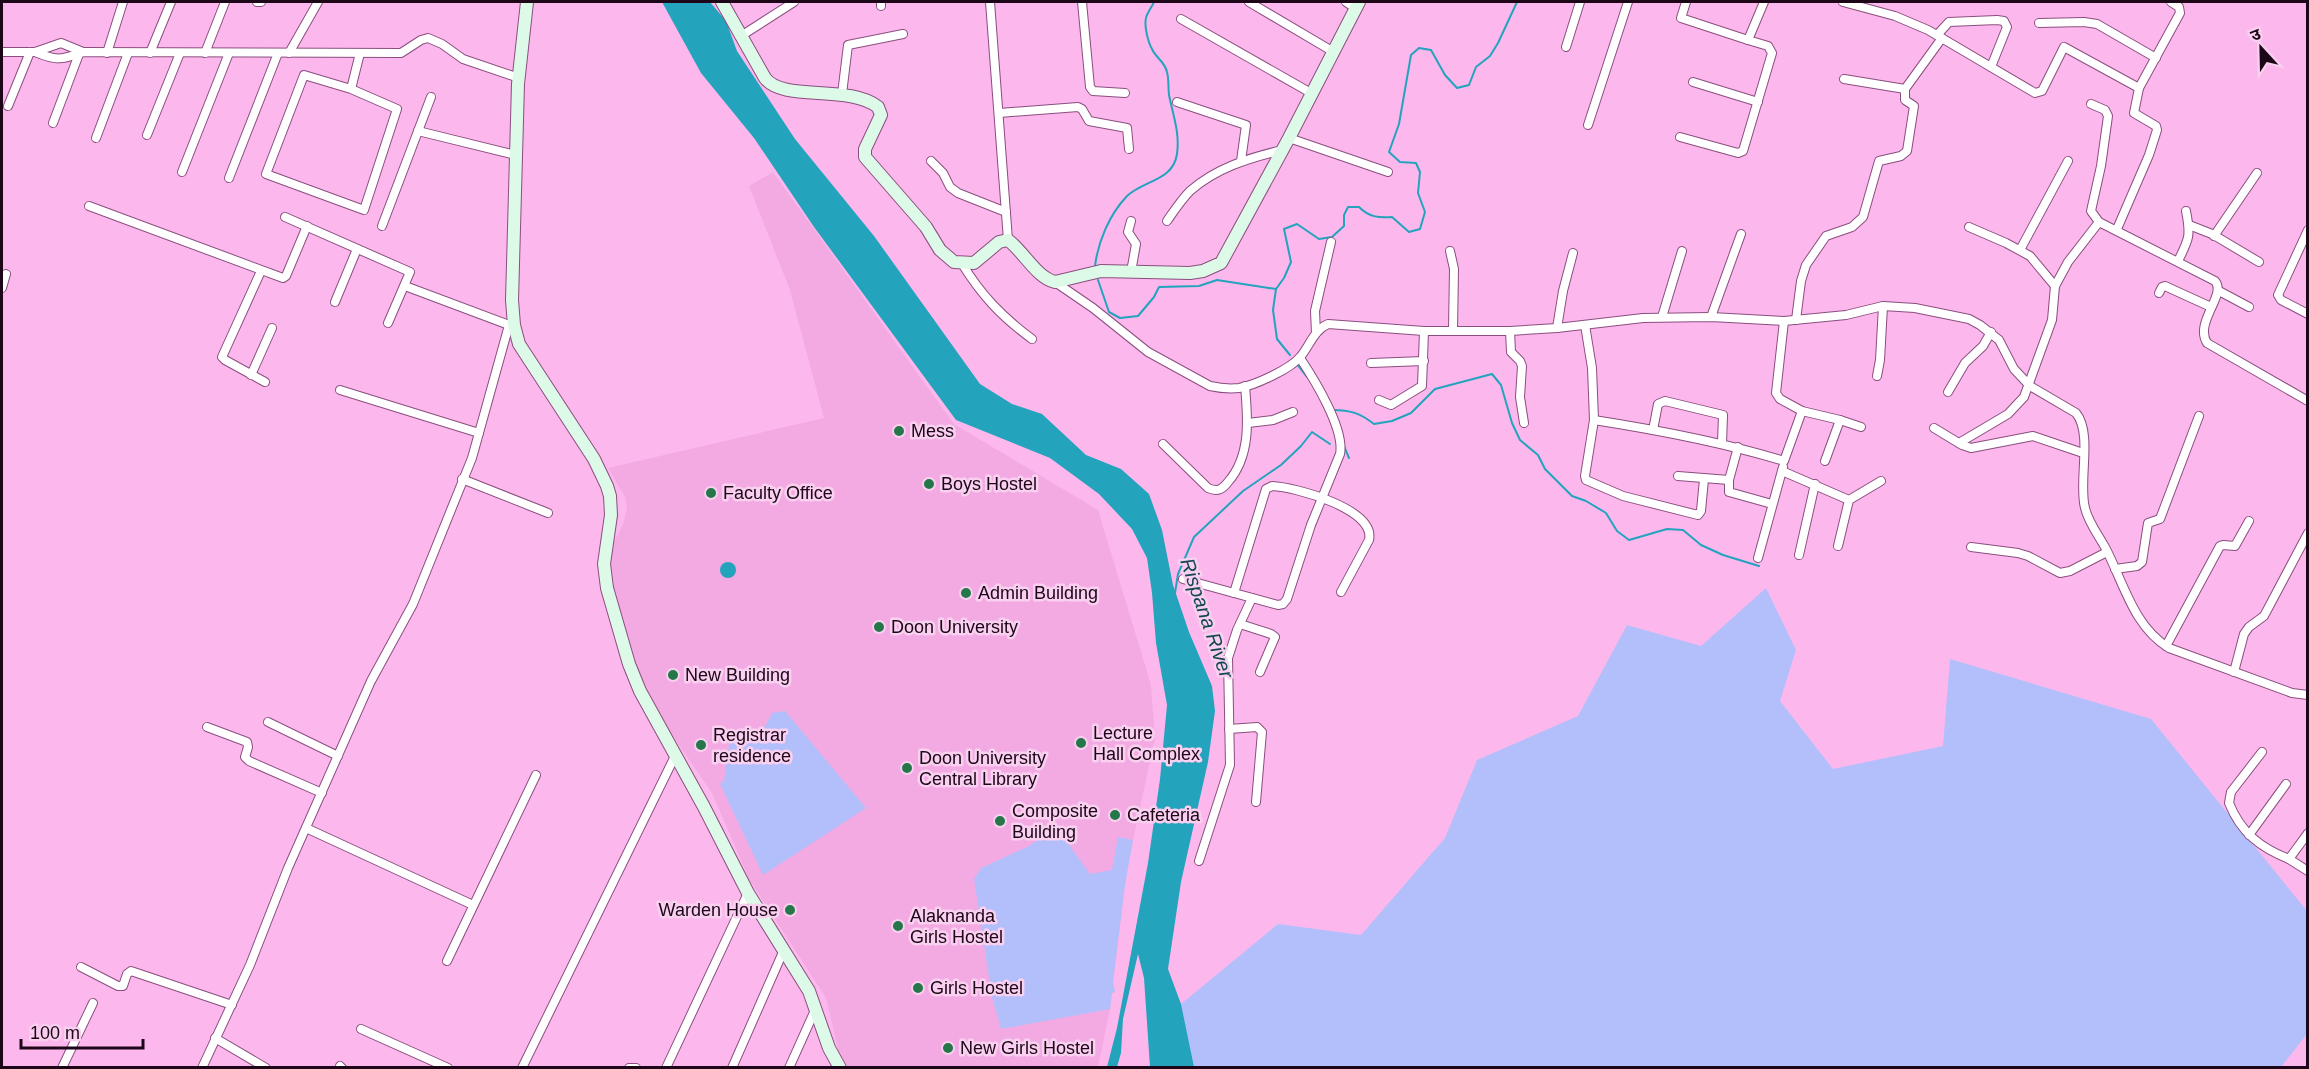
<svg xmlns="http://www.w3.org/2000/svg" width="2309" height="1069" viewBox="0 0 2309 1069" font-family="Arial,'Noto Sans Devanagari',sans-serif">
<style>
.built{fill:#f3aae3}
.green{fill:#b2bffb}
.water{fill:#24a3bc}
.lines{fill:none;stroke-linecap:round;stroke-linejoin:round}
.stream{stroke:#24a3bc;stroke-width:2}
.minor-casing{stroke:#8a4e7e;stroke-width:10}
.secondary-casing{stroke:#8a4e7e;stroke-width:14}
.minor{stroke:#fff;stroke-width:8}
.secondary{stroke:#ddf9e7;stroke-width:12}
.poi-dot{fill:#257749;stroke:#f9d0ef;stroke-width:2}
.labels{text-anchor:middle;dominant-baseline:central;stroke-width:5;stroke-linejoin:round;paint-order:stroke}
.poi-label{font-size:18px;fill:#1c0618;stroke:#f9d0ef;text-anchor:start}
.water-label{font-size:20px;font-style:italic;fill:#144752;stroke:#f9d0ef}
</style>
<rect width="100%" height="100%" fill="#fcb8ed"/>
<polygon class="built" points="773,172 954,424 1098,510 1151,685 1155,738 1127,868 1110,1009 1098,1067 847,1067 840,1057 826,998 749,879 712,793 668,729 636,668 611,587 611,548 623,524 627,508 625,497 608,468 824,418 790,290 749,186"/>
<g class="green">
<polygon points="1766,588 1796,650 1780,701 1833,769 1943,746 1950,659 2151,719 2307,911 2307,1034 2281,1067 1193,1067 1181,1004 1278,924 1361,935 1445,838 1477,760 1578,716 1627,625 1701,646"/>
<path d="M785,711l81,97 -103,67 -43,-91 4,-4 6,-41c29,7 30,-4 42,-26z"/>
<polygon points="1057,828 1090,874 1112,870 1118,837 1133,840 1125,885 1113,981 1115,992 1112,993 1110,1009 1001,1029 992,997 974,879 981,868 1027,847"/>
</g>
<g class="water">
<polygon points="662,2 710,2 726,21 737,51 795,139 874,236 980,384 1012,404 1042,414 1086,455 1121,469 1149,494 1162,530 1173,585 1189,632 1212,686 1215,711 1208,762 1181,882 1168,969 1181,1004 1194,1067 1150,1067 1144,978 1138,954 1123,1019 1121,1053 1117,1067 1107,1067 1117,1028 1148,863 1160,779 1167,705 1156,643 1152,593 1147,558 1132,529 1099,494 1050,458 956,420 814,227 754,138 701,73"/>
<circle cx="728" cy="570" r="8"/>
</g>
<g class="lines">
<g class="stream">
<path d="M1095,266c3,-24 14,-51 32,-70 17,-16 46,-15 50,-42 3,-21 -4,-39 -8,-59 -1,-8 0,-16 -2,-23 -2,-10 -11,-14 -15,-23 -4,-7 -8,-23 -6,-31 1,-5 6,-11 8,-16"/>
<polyline points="1098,280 1109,312 1120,318 1138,316 1154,297 1159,287 1199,286 1217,280 1276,289"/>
<path d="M1290,355l-13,-16 -4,-29 3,-21 8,-11 7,-16 -7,-33 13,-5 22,15 13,-2 12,-11v-11l4,-8h11c10,10 19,11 33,10l17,15 11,-3 5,-17 -7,-19 2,-21 -4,-9 -16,-1 -11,-10 10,-28 12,-69 8,-7 12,2 14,25 12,13 12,-3 7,-18 14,-11 8,-13 19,-41"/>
<polyline points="1296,363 1307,377"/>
<path d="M1332,410c18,0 28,3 42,14l18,-3 19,-8 24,-24 57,-15 9,11 11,38 8,17 18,15 7,14 27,27 14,5 20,12 11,18 12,9 38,-11 16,1 18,15 22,10 36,11"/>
<polyline points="1343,444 1349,458"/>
<polyline points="1175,593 1178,574 1194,537 1243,491 1281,465 1301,446 1312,432 1330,444"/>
</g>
<defs>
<g id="minor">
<polyline points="257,2 261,2"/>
<polyline points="881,2 881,6"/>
<polyline points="990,2 1008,240"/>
<polyline points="1082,2 1090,87 1093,91 1125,93"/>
<polyline points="1249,2 1332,51"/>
<polyline points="1346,2 1355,8"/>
<polyline points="1686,2 1681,18 1748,40"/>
<polyline points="1843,2 1895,16 1928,30 2035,93 2042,91 2064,47 2139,88 2134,113 2156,126 2157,130 2149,155 2117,229"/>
<polyline points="1181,19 1311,93"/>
<polyline points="2039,23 2084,22 2097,24 2156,58"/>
<polyline points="1937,35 1949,22 1997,20 2004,21 2007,27 1991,67"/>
<polyline points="741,36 794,2"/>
<polyline points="1566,47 1580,2"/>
<polyline points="2,52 35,52 61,43 83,52"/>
<path d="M35,52c21,9 27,8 48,0l318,1 20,-13 7,-2 14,6 21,15 56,19"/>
<polyline points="107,53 123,2"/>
<polyline points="150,53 171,2"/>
<polyline points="205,53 225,2"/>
<polyline points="289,53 318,2"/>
<polyline points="1844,79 1905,89 1942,38"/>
<polyline points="1693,82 1758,102"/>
<polyline points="2139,88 2180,13 2179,7 2171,2"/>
<polyline points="351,89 304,75 266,174 364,210 397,109 351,89 360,53"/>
<polyline points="842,94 848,45 903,34"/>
<polyline points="1177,102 1246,125 1241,161"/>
<polyline points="2091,104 2105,110 2108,116 2101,166 2091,211 2099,222"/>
<polyline points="8,106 30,52"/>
<polyline points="999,113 1078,107 1082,109 1089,121 1127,128 1129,149"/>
<polyline points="53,123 79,54"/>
<polyline points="1588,125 1628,2"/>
<polyline points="418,131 516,155"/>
<polyline points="147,135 180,53"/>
<polyline points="1680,137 1738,153 1743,151 1772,53 1768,46 1748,40 1764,2"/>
<polyline points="96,138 128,53"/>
<polyline points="1289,138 1388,172"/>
<polyline points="931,161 943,173 950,187 958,193 1006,212"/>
<polyline points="182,172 229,53"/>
<polyline points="229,178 278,53"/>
<polyline points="89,206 283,278 286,276 307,226"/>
<polyline points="285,217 410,272 388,323"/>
<path d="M1167,221c7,-10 14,-21 23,-30 26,-23 59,-33 92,-41"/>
<polyline points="2189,225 2212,234 2259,262"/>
<polyline points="382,226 431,97"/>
<polyline points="1969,227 2006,243 2030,256 2055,286"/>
<polyline points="2308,230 2278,295 2281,300 2308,314"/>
<polyline points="2214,236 2257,173"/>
<polyline points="2020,250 2068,161"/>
<polyline points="1450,251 1454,269 1453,330"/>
<path d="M2178,261c11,-22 13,-25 8,-50"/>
<path d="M961,262c20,33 40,54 71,77"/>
<polyline points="261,271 222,357 225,360 265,382"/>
<polyline points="1131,272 1136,244 1128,232 1131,221"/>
<path d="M1055,282l38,26 55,44 62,34c9,2 19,3 29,2 16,-3 52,-19 62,-32 9,-11 13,-26 27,-32l96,7h86l47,-3 86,-10 68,-1 73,4 62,-6 37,-9 32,2 54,11 11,6 19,15 15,29 16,17 46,27c17,21 2,68 9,95 3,14 14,28 21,41 18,35 28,78 63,99l123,45 16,2"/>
<polyline points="405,286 509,325 514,325"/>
<polyline points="2,288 6,274"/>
<polyline points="2219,291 2249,307"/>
<polyline points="2159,293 2162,287 2165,286 2211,307"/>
<polyline points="335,302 357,249"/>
<polyline points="1662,317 1682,251"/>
<polyline points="1711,317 1741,234"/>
<polyline points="1796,320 1801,281 1806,265 1826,236 1852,227 1863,217 1879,161 1901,156 1907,151 1914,106 1905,100 1905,89"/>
<polyline points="1585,325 1592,368 1594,420 1585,476 1586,480 1623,496 1698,515 1701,511 1704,479"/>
<polyline points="1557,328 1563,291 1573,253"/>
<polyline points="1510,331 1511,352 1520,361 1522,366 1520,397 1524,423"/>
<polyline points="1316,333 1315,311 1331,242"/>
<polyline points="1371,363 1424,361"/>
<polyline points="251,375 272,328"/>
<polyline points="1877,376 1880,360 1883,306"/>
<polyline points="340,390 479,433"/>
<polyline points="1948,392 1965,363 1983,346 1991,332"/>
<polyline points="1379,400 1391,405 1422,386 1424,331"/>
<polyline points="1802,411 1840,420 1825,461"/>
<path d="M1594,420c64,10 128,22 190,41l18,-50 -22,-12 -4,-6 8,-72"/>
<polyline points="1840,420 1861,427"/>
<polyline points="1248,423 1273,420 1293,412"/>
<polyline points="1934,428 1962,445 1971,448 2033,436 2083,453"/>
<polyline points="1653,430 1658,404 1665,401 1723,415 1722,444"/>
<path d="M1959,443l49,-29 16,-17 28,-77 3,-34 13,-24 31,-40 116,59c12,14 -21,41 -8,62l101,58"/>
<path d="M1163,444l45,44c9,4 14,2 20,-6 23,-26 20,-63 17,-96"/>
<polyline points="1738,447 1729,480 1729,492 1772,504"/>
<polyline points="1782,471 1849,500 1881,481"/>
<polyline points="1678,476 1729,480"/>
<polyline points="462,479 548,513"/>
<polyline points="1838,546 1849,500"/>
<polyline points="1971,547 2018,553 2028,556 2060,573 2070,571 2107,552"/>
<polyline points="1799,555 1815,484"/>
<polyline points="1758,558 1783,467"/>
<polyline points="2115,569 2137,566 2142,562 2148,523 2160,519 2199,416"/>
<path d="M1183,579l95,26 5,-1 4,-5 24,-74 29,-71c5,-25 -26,-75 -40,-96"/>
<path d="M1234,593l32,-104 6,-3c23,1 104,23 97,54l-28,52"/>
<polyline points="1240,624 1271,634 1275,637 1260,672"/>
<polyline points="2166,646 2220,546 2223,545 2235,546 2249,521"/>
<polyline points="2234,672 2244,634 2249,627 2264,616 2308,533"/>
<polyline points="268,722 338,756"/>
<polyline points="207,727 247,742 248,747 245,757 249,761 322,793"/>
<polyline points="1229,729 1257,727 1262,732 1256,802"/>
<path d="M2262,752l-31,40 -2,11c12,30 32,45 60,56"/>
<polyline points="306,828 473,905"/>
<polyline points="2308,833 2289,859 2308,871"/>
<polyline points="2249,835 2286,784"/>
<polyline points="1199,861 1230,765 1228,658 1237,630 1252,598"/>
<polyline points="447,961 536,775"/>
<polyline points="81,967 118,986 123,986 127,974 131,971 232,1005"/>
<polyline points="361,1029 448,1068"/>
<polyline points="215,1038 266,1068"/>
<polyline points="340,1066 342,1068"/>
<polyline points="62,1068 93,1003"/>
<polyline points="202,1068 250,965 288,868 371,681 413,604 472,458 509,325"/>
<polyline points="522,1068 676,754"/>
<polyline points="629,1068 636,1068"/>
<polyline points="666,1068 748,893"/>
<polyline points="732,1068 783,952"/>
<polyline points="789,1068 816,1008"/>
</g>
<g id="secondary">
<polyline points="527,2 518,84 512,300 514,325 519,344 594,459 607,486 610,496 611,515 604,564 607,588 629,664 640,691 704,807 748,893 809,991 829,1048 840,1068"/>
<path d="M722,2l43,76c17,24 84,6 113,29l3,8 -16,34v8l61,70 14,23 14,12 20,1 25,-21 9,-2c16,12 28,37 47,42l46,-11 89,2 13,-2 18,-8 68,-125 70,-136"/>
</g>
</defs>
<use href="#minor" class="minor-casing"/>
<use href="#secondary" class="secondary-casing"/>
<use href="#minor" class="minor"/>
<use href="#secondary" class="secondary"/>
</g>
<g class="poi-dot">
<circle cx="899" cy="431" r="6"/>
<circle cx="929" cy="484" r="6"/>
<circle cx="711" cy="493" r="6"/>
<circle cx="966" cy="593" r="6"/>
<circle cx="879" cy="627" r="6"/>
<circle cx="673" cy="675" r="6"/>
<circle cx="1081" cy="743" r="6"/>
<circle cx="701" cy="745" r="6"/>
<circle cx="907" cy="768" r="6"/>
<circle cx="1115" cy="815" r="6"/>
<circle cx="1000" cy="821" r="6"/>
<circle cx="790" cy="910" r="6"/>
<circle cx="898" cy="926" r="6"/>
<circle cx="918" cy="988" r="6"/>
<circle cx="948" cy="1048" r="6"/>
</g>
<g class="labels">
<g class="poi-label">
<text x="911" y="431">Mess</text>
<text x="941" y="484">Boys Hostel</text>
<text x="723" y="493">Faculty Office</text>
<text x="978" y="593">Admin Building</text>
<text x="891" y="627">Doon University</text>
<text x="685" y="675">New Building</text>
<text x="1093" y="733">Lecture<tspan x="1093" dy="21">Hall Complex</tspan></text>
<text x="713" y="735">Registrar<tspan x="713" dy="21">residence</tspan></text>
<text x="919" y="758">Doon University<tspan x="919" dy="21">Central Library</tspan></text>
<text x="1012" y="811">Composite<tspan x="1012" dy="21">Building</tspan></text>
<text x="1127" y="815">Cafeteria</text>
<text x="778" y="910" text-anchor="end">Warden House</text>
<text x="910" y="916">Alaknanda<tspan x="910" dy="21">Girls Hostel</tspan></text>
<text x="930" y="988">Girls Hostel</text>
<text x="960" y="1048">New Girls Hostel</text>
</g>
<g class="water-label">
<text transform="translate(1207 618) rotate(71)">Rispana River</text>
</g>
</g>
<rect width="2309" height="1069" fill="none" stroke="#1c0618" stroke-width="6"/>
<g transform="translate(2261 48) rotate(338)" stroke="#f9d0ef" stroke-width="4.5" paint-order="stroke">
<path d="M0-4.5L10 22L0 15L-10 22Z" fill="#1c0618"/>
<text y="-9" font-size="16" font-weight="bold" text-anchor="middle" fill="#1c0618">उ</text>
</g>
<path d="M21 1039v9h122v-9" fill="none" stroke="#1c0618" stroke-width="3"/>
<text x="30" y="1039" font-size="18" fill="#1c0618" stroke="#f9d0ef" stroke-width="4.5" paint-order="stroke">100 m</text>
</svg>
